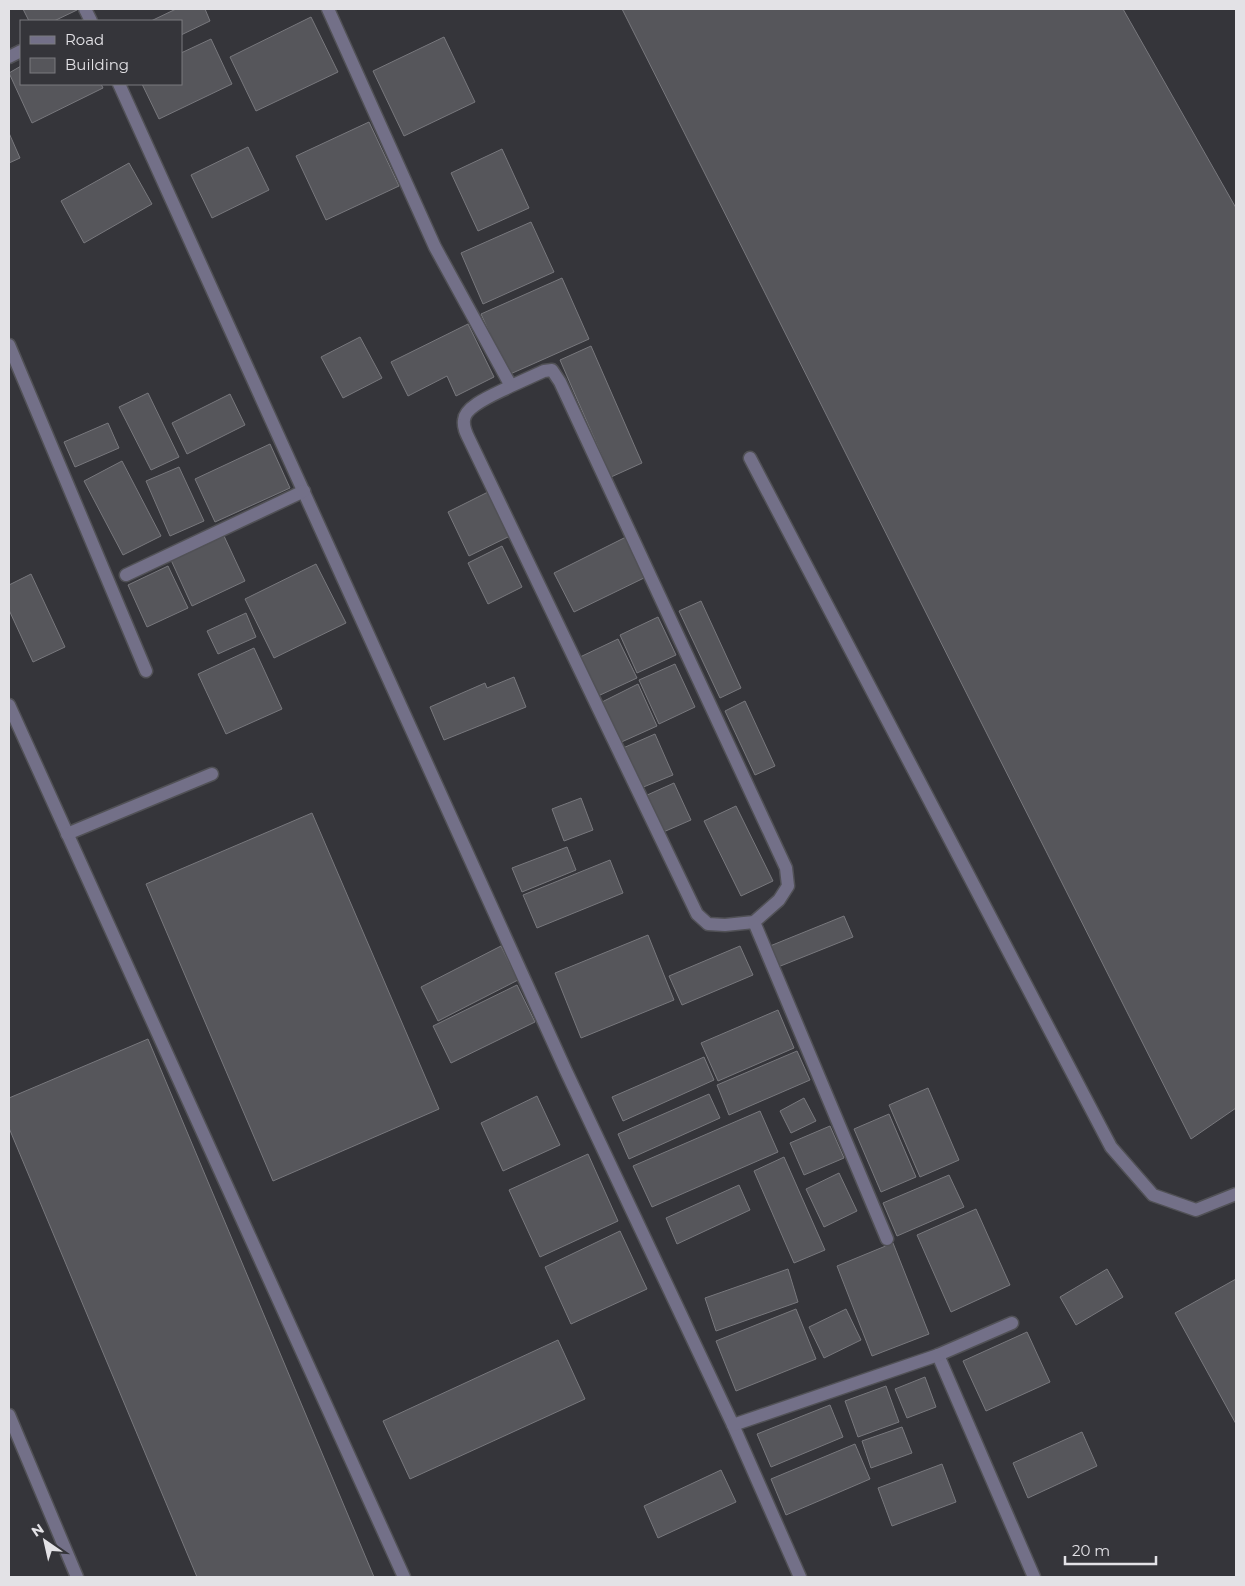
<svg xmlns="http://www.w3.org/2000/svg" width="1245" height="1586" viewBox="0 0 1245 1586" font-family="Montserrat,sans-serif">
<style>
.building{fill:#56565b;stroke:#78787d}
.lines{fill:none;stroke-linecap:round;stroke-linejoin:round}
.minor-casing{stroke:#515156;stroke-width:15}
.minor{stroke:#737088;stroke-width:12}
</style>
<rect width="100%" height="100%" fill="#35353a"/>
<g class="building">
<polygon points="23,9 76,9 77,10 54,21 29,21"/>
<polygon points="176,9 205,9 210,21 181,35 181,21 151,21"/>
<polygon points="622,9 1123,9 1236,208 1236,1108 1191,1139"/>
<polygon points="311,17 338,72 256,111 230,57"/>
<polygon points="444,37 475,102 404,136 373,71"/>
<polygon points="211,39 232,84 159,119 142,84 181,84 181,53"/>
<polygon points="21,66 21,84 101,84 103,88 32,123 9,73"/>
<polygon points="369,122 399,186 326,220 296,156"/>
<polygon points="9,133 20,158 9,163"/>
<polygon points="248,147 269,190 212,218 191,175"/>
<polygon points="502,149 529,208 478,231 451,173"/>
<polygon points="129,163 152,204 84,243 61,201"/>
<polygon points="531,222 554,272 483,304 461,253"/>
<polygon points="562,278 589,339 508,375 481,314"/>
<polygon points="468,324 494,377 456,396 447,376 408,396 391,362"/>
<polygon points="360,337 382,378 343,398 321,357"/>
<polygon points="591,346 642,463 611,477 560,360"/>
<polygon points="148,393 179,457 151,470 119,407"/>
<polygon points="230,394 245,425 187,454 172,423"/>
<polygon points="108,423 119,448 75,467 64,442"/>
<polygon points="270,444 290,488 215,522 195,479"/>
<polygon points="122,461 161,536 123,555 84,481"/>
<polygon points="179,467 204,521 170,536 146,481"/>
<polygon points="488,492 510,536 469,556 448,512"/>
<polygon points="224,536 245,581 192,606 171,560"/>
<polygon points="626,537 646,577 574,612 554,573"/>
<polygon points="502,546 522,587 488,604 468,563"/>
<polygon points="316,564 346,623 274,658 245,599"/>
<polygon points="168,566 188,608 147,627 128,585"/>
<polygon points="31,574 65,647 33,662 9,610 9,585"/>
<polygon points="701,601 741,688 720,698 679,611"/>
<polygon points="246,613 256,637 218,654 207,631"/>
<polygon points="658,617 676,655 637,673 620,635"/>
<polygon points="618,639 637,678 598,696 580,657"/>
<polygon points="254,648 282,709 226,734 198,674"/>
<polygon points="675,664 695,707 659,724 639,680"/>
<polygon points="514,677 526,707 444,740 430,707 485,683 487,688"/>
<polygon points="638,684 657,726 617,744 598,704"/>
<polygon points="745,701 775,766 755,775 725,711"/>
<polygon points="655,734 673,775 641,788 623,748"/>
<polygon points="674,783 691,820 661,833 645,796"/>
<polygon points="581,798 593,830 564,841 552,809"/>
<polygon points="736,806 773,881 741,896 704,821"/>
<polygon points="312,813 439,1109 273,1181 146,884"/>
<polygon points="567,847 576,870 522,892 512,868"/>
<polygon points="610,860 623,893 537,928 523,895"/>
<polygon points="844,916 853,937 778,967 770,946"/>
<polygon points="648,935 674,1000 581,1038 555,973"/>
<polygon points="501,946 518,980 438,1021 421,987"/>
<polygon points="740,946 753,975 682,1005 669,976"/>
<polygon points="517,985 535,1022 451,1063 433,1026"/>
<polygon points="778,1010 794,1048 718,1081 701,1043"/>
<polygon points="148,1039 374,1577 197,1577 9,1128 9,1098"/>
<polygon points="797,1051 810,1080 729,1115 717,1085"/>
<polygon points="704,1057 714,1080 623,1121 612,1097"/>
<polygon points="928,1088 959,1160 920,1177 889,1105"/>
<polygon points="709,1094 720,1118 629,1159 618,1134"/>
<polygon points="537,1096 560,1145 503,1171 481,1123"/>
<polygon points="804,1098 816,1121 791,1133 780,1111"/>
<polygon points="760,1111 778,1152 652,1207 633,1166"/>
<polygon points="889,1114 916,1177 881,1192 854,1129"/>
<polygon points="830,1126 844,1158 804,1175 790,1143"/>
<polygon points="588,1154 618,1221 540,1257 509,1190"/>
<polygon points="784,1157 825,1250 794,1263 754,1171"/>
<polygon points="839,1173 857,1211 824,1227 806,1189"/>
<polygon points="949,1175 964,1207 897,1236 883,1203"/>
<polygon points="739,1185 750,1210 677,1244 666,1218"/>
<polygon points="976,1209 1010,1285 951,1312 917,1235"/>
<polygon points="620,1231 647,1289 571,1324 545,1267"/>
<polygon points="893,1243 929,1334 872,1356 837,1266"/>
<polygon points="788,1269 798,1302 716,1331 705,1298"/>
<polygon points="1107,1269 1123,1297 1076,1325 1060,1297"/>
<polygon points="1236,1279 1236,1424 1175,1313"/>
<polygon points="796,1309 816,1359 736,1391 716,1341"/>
<polygon points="846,1309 861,1340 824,1358 809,1327"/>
<polygon points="1027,1332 1050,1382 986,1411 963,1361"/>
<polygon points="558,1340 585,1399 410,1479 383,1421"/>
<polygon points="925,1377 936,1407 907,1418 895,1389"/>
<polygon points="886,1386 899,1422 858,1437 845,1401"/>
<polygon points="830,1405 843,1437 771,1467 757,1434"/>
<polygon points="902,1427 912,1453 871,1468 862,1441"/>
<polygon points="1082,1432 1097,1466 1028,1498 1013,1463"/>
<polygon points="855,1444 870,1479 786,1515 771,1479"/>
<polygon points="942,1464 956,1502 892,1526 878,1488"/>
<polygon points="721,1470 736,1502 658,1538 644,1506"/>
</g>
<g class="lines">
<defs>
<g id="minor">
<polyline points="85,9 91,21"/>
<path d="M328,9l107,238 76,139c-13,7 -46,19 -47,34 -1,7 2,13 5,19l228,475 11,10 17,1 29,-3 25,-22 9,-14 -2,-18 -226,-486 -8,-12 -8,1 -33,15"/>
<polyline points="9,57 21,51"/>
<polyline points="119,84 566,1071 733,1425 800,1577"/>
<polyline points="9,345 146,671"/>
<polyline points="750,458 1111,1147 1153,1195 1196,1210 1236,1194"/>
<polyline points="126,575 304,491"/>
<polyline points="9,705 404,1577"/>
<polyline points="67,834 212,774"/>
<polyline points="754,922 887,1239"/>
<polyline points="938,1355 1034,1577"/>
<polyline points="9,1415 77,1577"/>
<polyline points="733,1425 938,1355 1012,1323"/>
</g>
</defs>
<use href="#minor" class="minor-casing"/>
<use href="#minor" class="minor"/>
</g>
<rect width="1245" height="1586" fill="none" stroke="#e3e2e6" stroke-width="20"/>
<rect x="20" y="20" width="162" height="65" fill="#35353a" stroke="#7b7a7f"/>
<rect x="30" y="36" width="25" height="8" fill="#737088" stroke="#7b7a7f"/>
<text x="65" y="45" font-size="15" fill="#e3e2e6">Road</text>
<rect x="30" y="58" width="25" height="15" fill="#56565b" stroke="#7b7a7f"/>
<text x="65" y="70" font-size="15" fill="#e3e2e6">Building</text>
<g transform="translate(45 1541) rotate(326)" stroke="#35353a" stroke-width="4" paint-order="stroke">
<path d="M0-4L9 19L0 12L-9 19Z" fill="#e3e2e6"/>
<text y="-8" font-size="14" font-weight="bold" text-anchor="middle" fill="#e3e2e6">N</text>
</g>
<path d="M1065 1556v8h91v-8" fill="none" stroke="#e3e2e6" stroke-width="2.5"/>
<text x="1072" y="1556" font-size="15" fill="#e3e2e6" stroke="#35353a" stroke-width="4" paint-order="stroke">20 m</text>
</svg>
